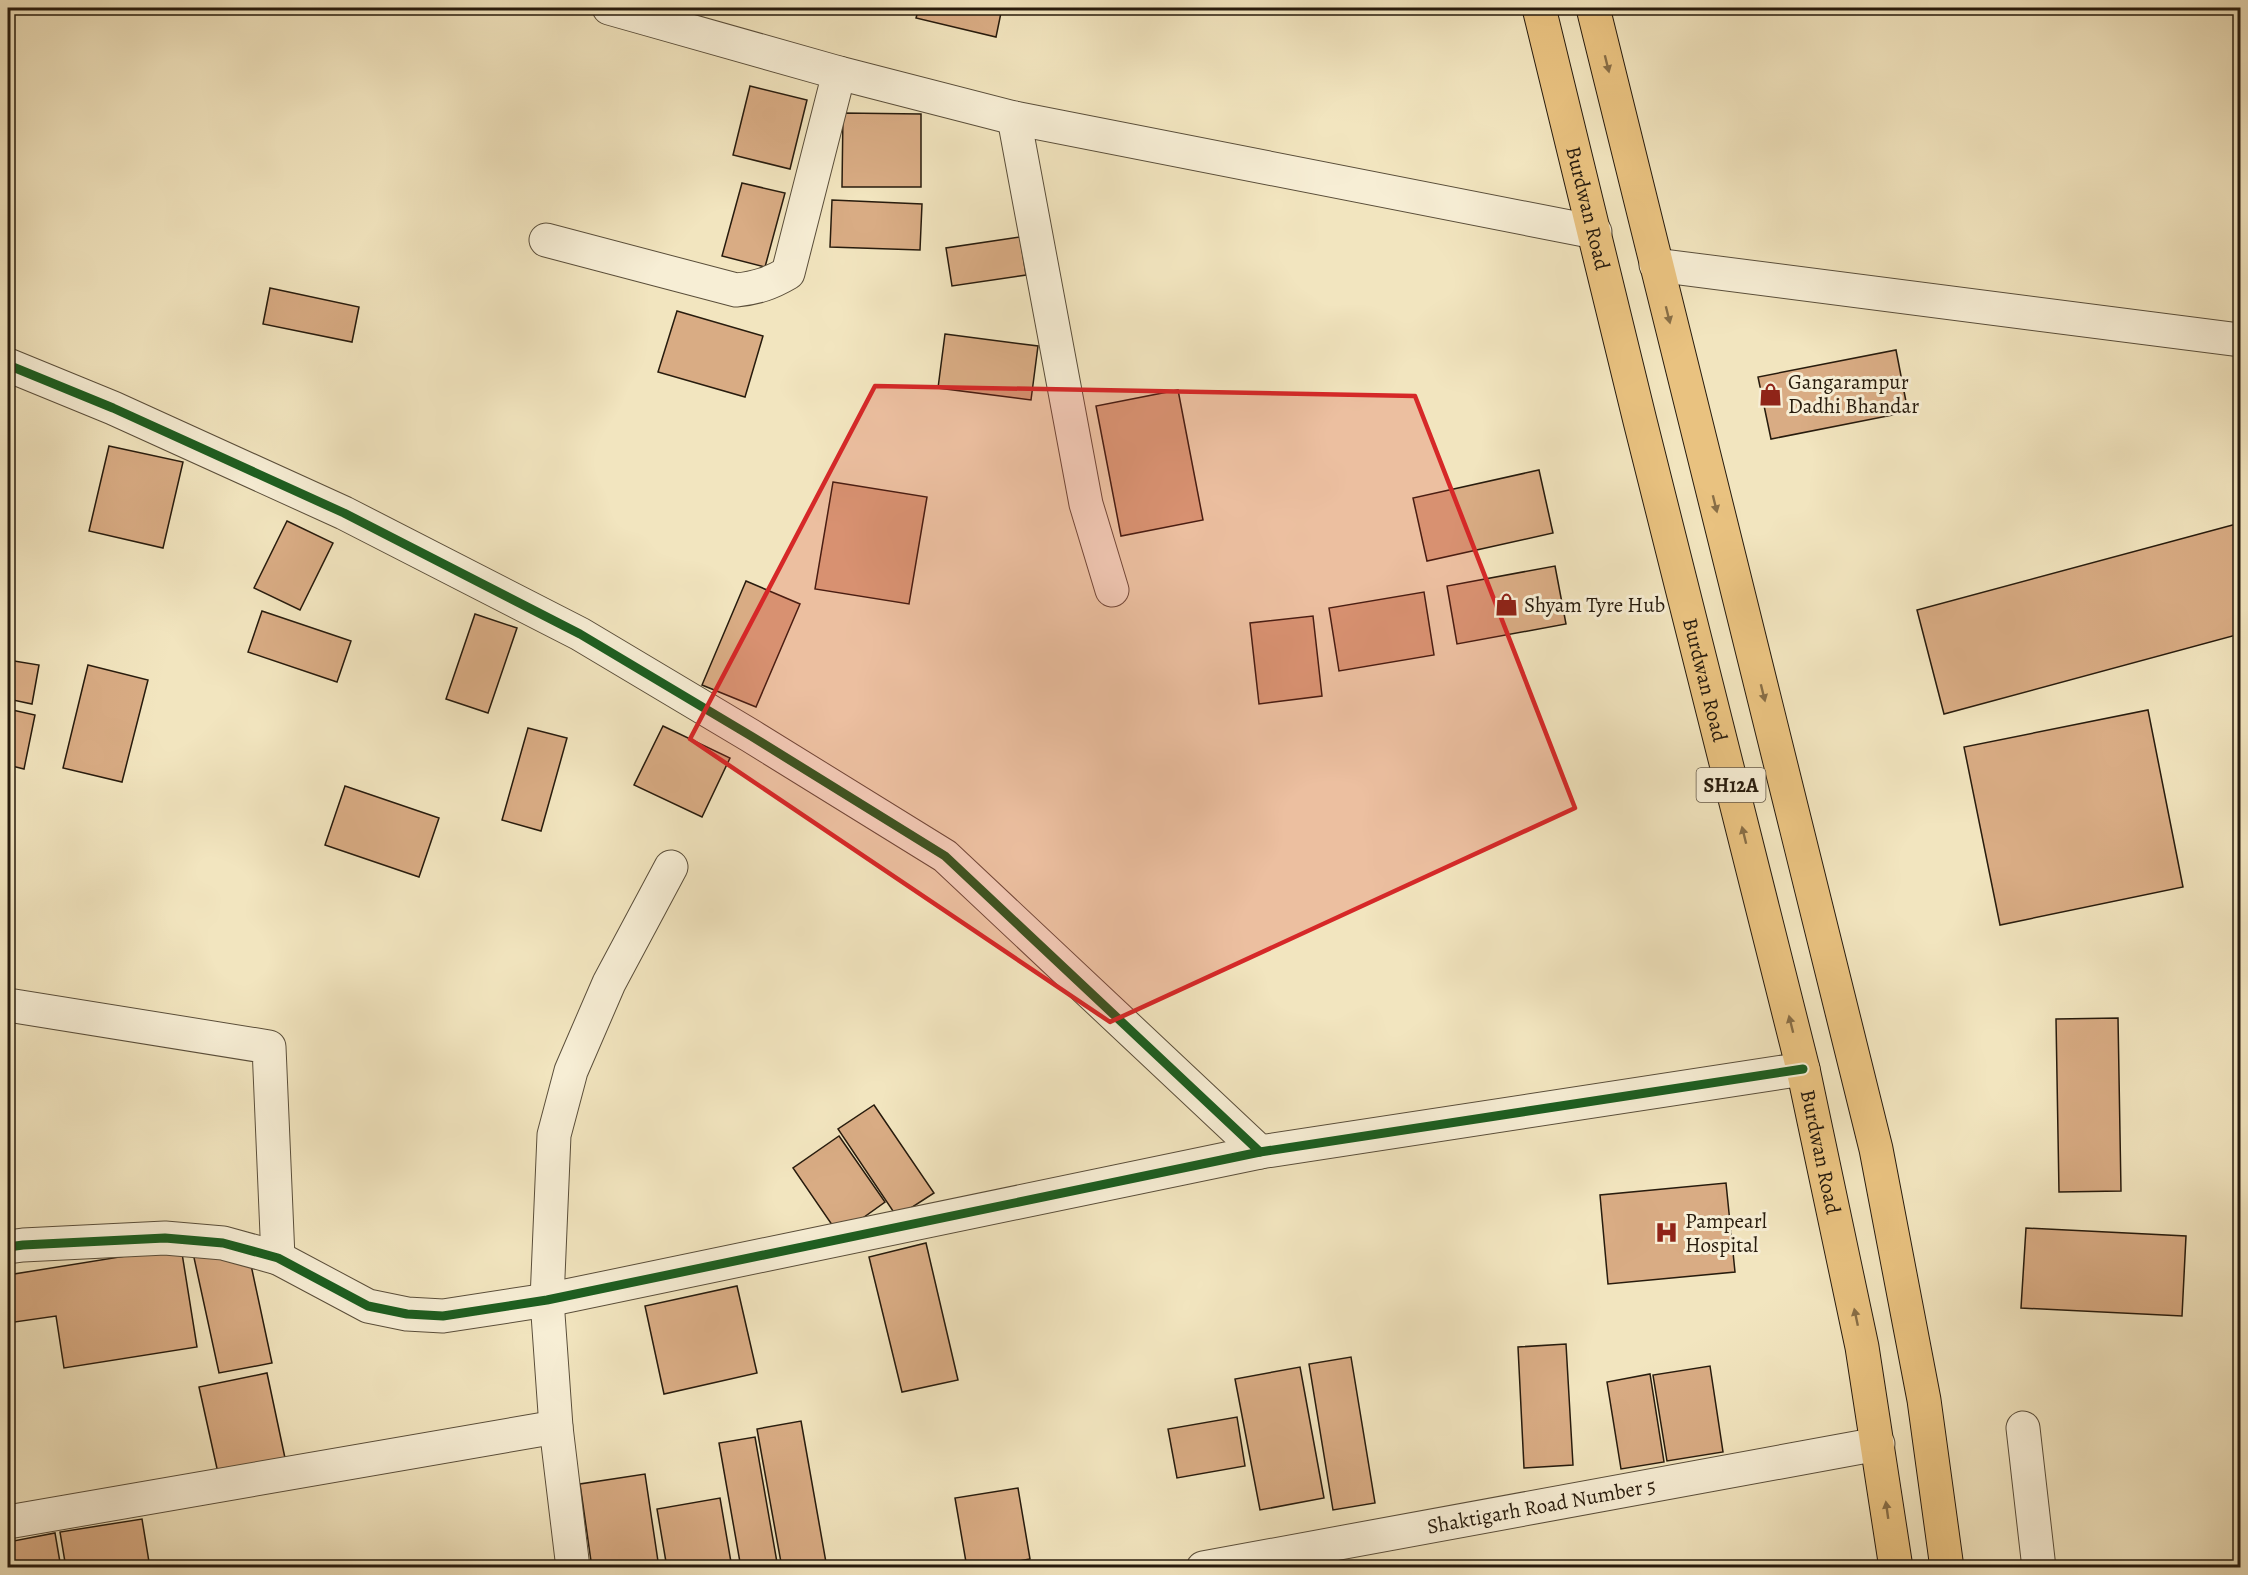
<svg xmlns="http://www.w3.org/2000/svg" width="2248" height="1575" viewBox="0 0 2248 1575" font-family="Alegreya,serif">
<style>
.building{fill:#d9ac84;stroke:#271b0d;stroke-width:1.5}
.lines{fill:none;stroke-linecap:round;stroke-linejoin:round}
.minor-casing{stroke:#5a4e3a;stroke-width:35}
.major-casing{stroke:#271b0d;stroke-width:35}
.minor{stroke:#f7eed5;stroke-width:33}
.major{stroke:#e9c280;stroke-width:33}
.cycleway-casing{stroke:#f7eed5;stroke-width:13}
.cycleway{stroke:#1b5e20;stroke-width:9}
.oneway{fill:#886e46}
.marked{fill:#d62828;fill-opacity:0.2;stroke:#d62828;stroke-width:4.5;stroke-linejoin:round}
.labels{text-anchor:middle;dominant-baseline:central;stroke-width:6;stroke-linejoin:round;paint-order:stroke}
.shield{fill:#f7eed5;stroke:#655a49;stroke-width:1.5}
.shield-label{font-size:20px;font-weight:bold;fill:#271b0d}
.street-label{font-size:21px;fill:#271b0d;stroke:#f7eed5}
.poi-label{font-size:21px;fill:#271b0d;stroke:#f7eed5;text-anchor:start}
</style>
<rect width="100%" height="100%" fill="#f2e5bf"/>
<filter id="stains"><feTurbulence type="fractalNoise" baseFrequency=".00333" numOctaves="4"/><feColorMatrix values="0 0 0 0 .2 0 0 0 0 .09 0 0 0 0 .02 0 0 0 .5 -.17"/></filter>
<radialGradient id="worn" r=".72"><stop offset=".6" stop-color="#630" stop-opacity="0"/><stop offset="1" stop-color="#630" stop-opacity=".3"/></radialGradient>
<g class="building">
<polygon points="919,8 1002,8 996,37 916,18"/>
<polygon points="750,86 807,100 790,169 733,155"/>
<polygon points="843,113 921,114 921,187 842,187"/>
<polygon points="742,183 785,193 765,267 722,256"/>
<polygon points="832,200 922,204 920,250 830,247"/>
<polygon points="1020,237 1026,275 952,286 946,248"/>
<polygon points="270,288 359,307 352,342 263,324"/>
<polygon points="677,311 763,336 745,397 658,372"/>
<polygon points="945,334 1038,346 1031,400 938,388"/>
<polygon points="1896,350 1908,412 1771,439 1758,377"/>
<polygon points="1178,390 1203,520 1121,536 1096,406"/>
<polygon points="109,446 183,462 163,548 89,531"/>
<polygon points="1539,470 1553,533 1427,561 1413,498"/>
<polygon points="833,482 927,497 909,604 815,589"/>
<polygon points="287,521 333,543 300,610 254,588"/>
<polygon points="2240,523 2240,634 1944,714 1917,610"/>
<polygon points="1555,566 1566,624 1457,644 1447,586"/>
<polygon points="746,581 800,604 756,707 702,685"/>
<polygon points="1424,592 1434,655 1339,671 1329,608"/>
<polygon points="262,611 351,641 337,682 248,652"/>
<polygon points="475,614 517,628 488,713 446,699"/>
<polygon points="1313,616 1322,696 1259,704 1250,623"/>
<polygon points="8,660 39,665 32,704 8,699"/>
<polygon points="88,665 148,680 122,782 63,768"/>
<polygon points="8,709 35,715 24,769 8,765"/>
<polygon points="2148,710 2183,887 2000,925 1964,747"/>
<polygon points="663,726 730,758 702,817 634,785"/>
<polygon points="528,728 567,738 541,831 502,820"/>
<polygon points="345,786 439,818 419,877 325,845"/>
<polygon points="2118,1018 2121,1191 2059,1192 2056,1019"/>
<polygon points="874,1105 934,1193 897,1217 838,1129"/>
<polygon points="839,1136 885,1202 839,1235 793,1168"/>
<polygon points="1726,1183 1735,1272 1608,1284 1600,1195"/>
<polygon points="2026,1228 2186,1236 2182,1316 2021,1308"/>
<polygon points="926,1243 958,1380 902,1392 869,1257"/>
<polygon points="181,1247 197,1347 64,1368 56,1316 8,1323 8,1275"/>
<polygon points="193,1253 251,1265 272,1363 219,1373"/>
<polygon points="737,1286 757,1373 664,1394 645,1306"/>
<polygon points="1566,1344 1573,1465 1524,1468 1518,1347"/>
<polygon points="1351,1357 1375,1503 1333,1510 1309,1364"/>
<polygon points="1710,1366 1723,1452 1667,1461 1653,1375"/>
<polygon points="1300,1367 1324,1498 1260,1510 1235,1379"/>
<polygon points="267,1373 285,1458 218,1473 199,1387"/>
<polygon points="1650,1374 1664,1462 1621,1469 1607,1382"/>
<polygon points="1237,1417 1245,1466 1177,1478 1168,1429"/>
<polygon points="801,1421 827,1568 782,1568 757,1429"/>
<polygon points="755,1437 778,1568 741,1568 719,1443"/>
<polygon points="645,1474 659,1568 592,1568 580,1484"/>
<polygon points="1018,1488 1030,1559 979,1568 967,1568 955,1498"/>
<polygon points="720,1498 732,1568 667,1568 657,1509"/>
<polygon points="142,1519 150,1568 66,1568 60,1532"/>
<polygon points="55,1533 61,1568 8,1568 8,1542"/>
</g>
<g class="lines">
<defs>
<g id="minor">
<polyline points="609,8 839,73 1014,118 1595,232"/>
<polyline points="1014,118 1086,504 1112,590"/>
<path d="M546,240l190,50c21,-2 35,-7 52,-17l51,-200"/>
<polyline points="1656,265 2240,340"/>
<polyline points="8,365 113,408 344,513 580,634 751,736 945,856 1260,1152 1803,1069"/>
<polyline points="8,1005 269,1047 278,1258"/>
<polyline points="8,1247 23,1245 165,1238 223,1243 278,1258 368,1306 407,1314 443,1316 547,1300 1260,1152"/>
<polyline points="2023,1428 2039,1568"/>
<polyline points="8,1522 556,1427"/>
<polyline points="573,1568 556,1427 547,1300 554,1135 571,1071 609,983 671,867"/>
<path id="s1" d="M1203,1568l675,-124"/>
</g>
<g id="major">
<path id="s2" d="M1539,8l101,413 163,648 59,278 34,221"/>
<polyline points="1593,8 1876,1149 1924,1400 1947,1568"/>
</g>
</defs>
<use href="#minor" class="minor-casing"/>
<use href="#major" class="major-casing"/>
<use href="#minor" class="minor"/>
<use href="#major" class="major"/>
<defs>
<g id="cycleway">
<polyline points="8,365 113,408 344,513 580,634 751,736 945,856 1260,1152 1803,1069"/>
<polyline points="8,1247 23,1245 165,1238 223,1243 278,1258 368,1306 407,1314 443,1316 547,1300 1260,1152"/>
</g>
</defs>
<use href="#cycleway" class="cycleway-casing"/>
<use href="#cycleway" class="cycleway"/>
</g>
<defs><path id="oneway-solid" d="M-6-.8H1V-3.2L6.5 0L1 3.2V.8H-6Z" transform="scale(1.5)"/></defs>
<g class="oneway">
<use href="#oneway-solid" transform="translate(1607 64) rotate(76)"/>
<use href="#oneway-solid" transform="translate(1668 315) rotate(76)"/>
<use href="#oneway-solid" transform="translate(1715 504) rotate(76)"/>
<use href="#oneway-solid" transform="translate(1763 693) rotate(76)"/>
<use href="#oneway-solid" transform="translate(1744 835) rotate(-104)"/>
<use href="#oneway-solid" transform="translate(1791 1024) rotate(-104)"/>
<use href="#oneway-solid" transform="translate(1856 1317) rotate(-102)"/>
<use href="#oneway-solid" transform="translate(1887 1510) rotate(-98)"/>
</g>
<path class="marked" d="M875,386l540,10 160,412 -465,214 -420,-283z"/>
<defs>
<symbol id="shop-bare" viewBox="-9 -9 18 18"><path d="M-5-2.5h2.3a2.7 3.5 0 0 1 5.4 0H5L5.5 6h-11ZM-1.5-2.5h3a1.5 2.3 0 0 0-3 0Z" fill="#8f2418" stroke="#f7eed5" stroke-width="2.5" paint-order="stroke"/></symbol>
<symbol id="hospital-bare" viewBox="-9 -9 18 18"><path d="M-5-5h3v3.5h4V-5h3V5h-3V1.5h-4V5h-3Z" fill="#8f2418" stroke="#f7eed5" stroke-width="2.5" paint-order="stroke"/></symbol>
</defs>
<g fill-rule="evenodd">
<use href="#shop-bare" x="1754" y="378" width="33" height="33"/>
<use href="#shop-bare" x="1490" y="588" width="33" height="33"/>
<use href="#hospital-bare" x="1650" y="1216" width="33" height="33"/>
</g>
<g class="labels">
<rect class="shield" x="1696.5" y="768" width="69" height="34" rx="4.5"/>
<g class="shield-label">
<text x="1731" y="785">SH12A</text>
</g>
<g class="street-label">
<text stroke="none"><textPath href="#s2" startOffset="206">Burdwan Road</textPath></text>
<text stroke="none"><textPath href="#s2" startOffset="692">Burdwan Road</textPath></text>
<text stroke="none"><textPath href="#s2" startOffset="1178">Burdwan Road</textPath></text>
<text stroke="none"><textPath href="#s1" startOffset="344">Shaktigarh Road Number 5</textPath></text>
</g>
<g class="poi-label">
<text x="1788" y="382">Gangarampur<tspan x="1788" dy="24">Dadhi Bhandar</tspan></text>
<text x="1524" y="605">Shyam Tyre Hub</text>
<text x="1685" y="1221">Pampearl<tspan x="1685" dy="24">Hospital</tspan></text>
</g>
</g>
<rect width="2248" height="1575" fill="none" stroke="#f2e5bf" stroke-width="30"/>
<rect x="9" y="9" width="2230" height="1557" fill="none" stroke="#271b0d" stroke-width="3"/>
<rect x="15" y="15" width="2218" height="1545" fill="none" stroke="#271b0d" stroke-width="1.5"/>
<rect width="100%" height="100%" filter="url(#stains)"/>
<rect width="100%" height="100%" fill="url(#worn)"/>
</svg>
